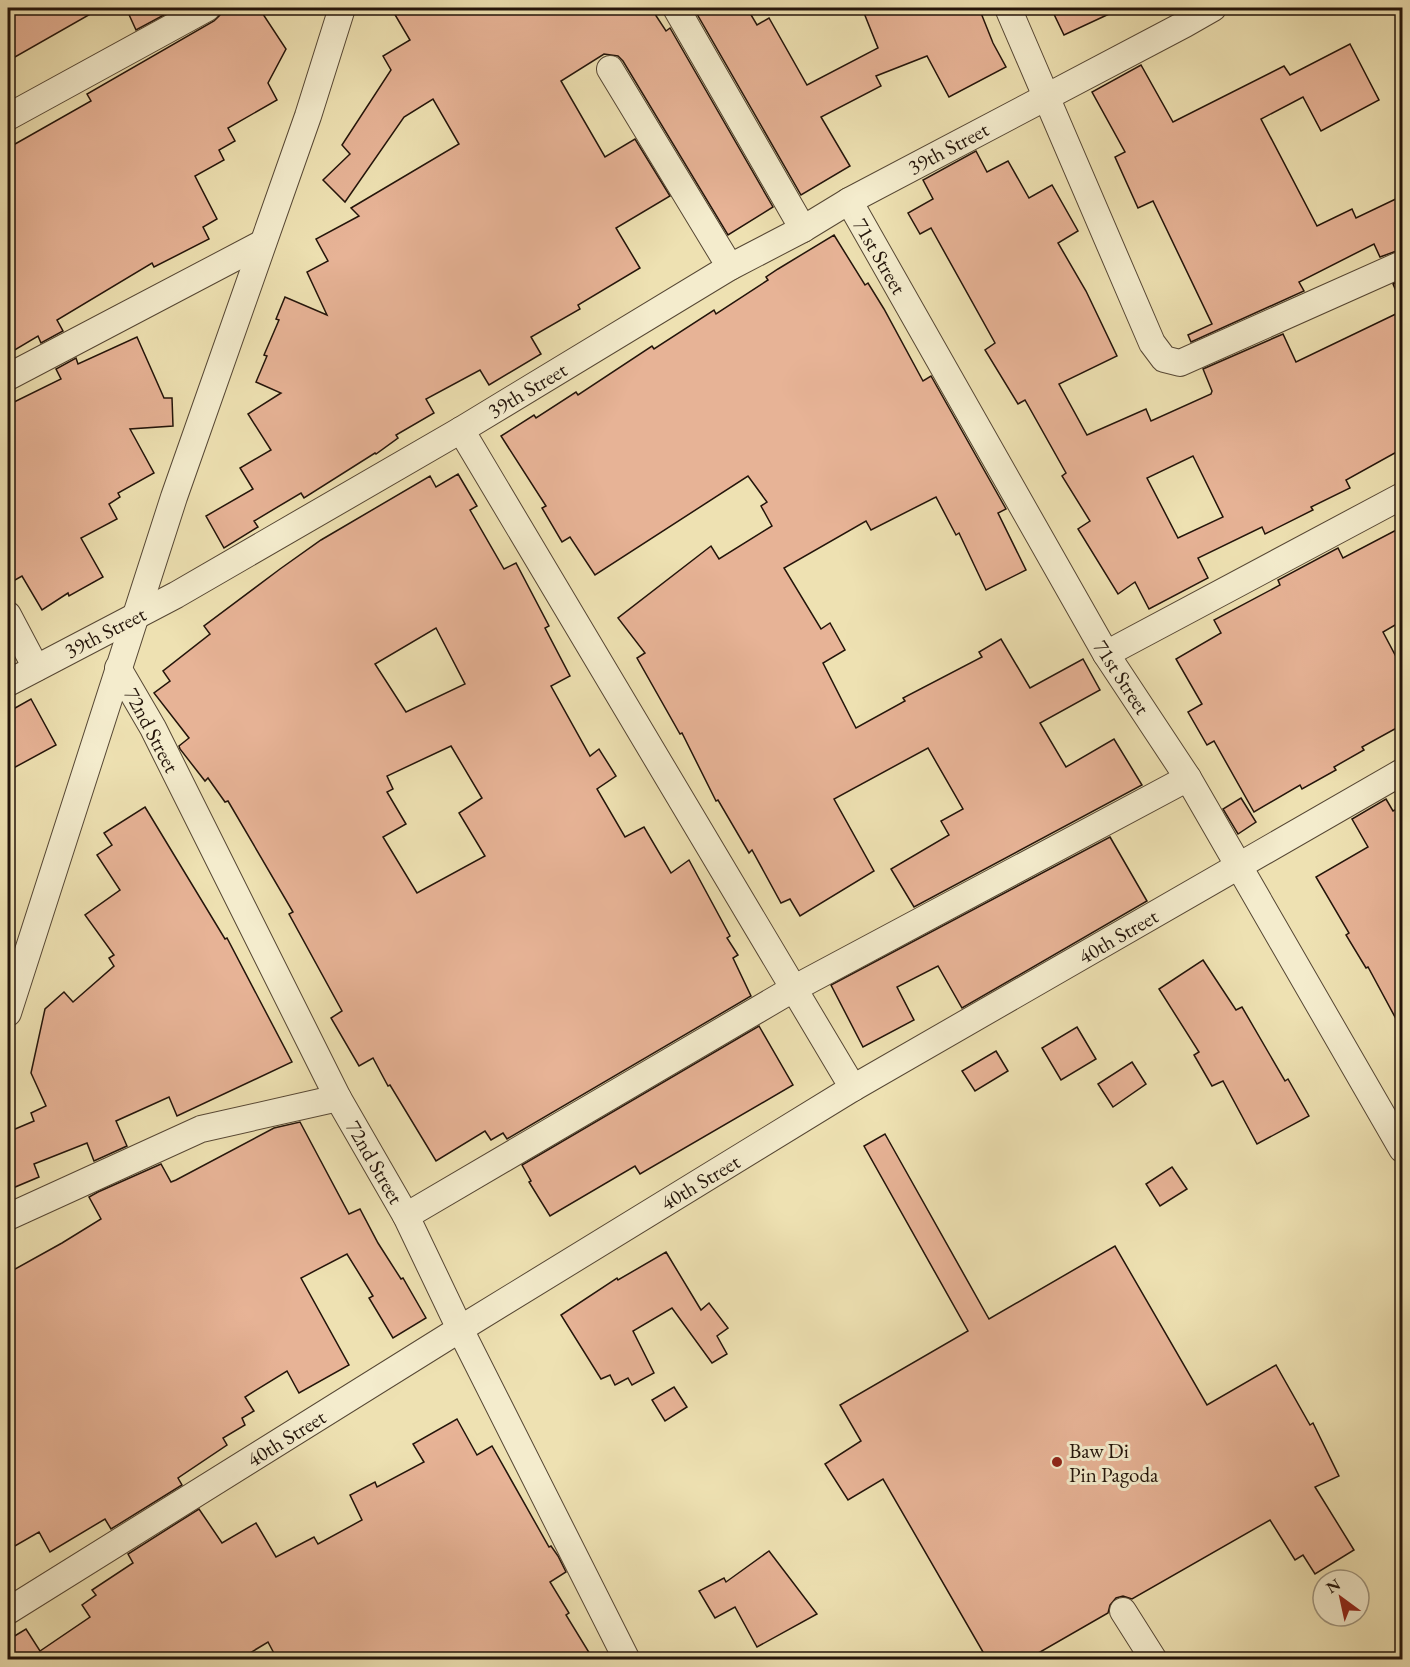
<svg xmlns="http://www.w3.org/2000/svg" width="1410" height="1667" viewBox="0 0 1410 1667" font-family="'EB Garamond',serif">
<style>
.building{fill:#e7b396;stroke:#23140a;stroke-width:1.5;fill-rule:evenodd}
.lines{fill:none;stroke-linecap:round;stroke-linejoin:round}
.minor-casing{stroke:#564734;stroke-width:28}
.minor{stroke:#f4eccd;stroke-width:26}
.poi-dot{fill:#8f2418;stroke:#f4eccd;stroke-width:2}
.labels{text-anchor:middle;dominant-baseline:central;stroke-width:6;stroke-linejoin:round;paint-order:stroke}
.street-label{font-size:21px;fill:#23140a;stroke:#f4eccd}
.poi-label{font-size:21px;fill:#23140a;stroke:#f4eccd;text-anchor:start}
</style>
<rect width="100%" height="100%" fill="#eee1b2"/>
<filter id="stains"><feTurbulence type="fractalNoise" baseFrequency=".00333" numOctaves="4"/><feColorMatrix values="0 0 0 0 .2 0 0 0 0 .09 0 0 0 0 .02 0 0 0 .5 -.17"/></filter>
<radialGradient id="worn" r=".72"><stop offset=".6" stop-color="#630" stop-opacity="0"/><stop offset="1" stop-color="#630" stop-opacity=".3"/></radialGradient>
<g class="building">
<polygon points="8,8 101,8 8,61"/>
<polygon points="126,8 177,8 136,30"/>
<polygon points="222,8 259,8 286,49 268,83 277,100 228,128 235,141 219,150 224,160 195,176 217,219 203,227 209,239 154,267 152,263 57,320 63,331 41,343 38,336 8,354 8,148 91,101 87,94 214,21 220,15"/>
<polygon points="391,8 651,8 666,31 670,28 773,207 728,235 623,61 618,56 604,54 561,81 605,157 635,139 670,196 616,228 640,268 578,305 580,309 531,337 541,354 489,385 480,370 426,399 434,413 396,435 398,438 376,454 375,453 304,498 301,493 254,521 258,527 224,548 206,516 253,489 240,468 271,450 248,414 281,393 256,382 267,356 264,355 279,320 276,319 285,297 327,315 307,272 328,261 316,239 359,216 351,208 459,144 433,99 404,117 345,202 323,180 350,154 342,145 391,70 383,56 410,40"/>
<polygon points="708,8 747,8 757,25 769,18 807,85 878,48 862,8 979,8 993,43 1006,67 949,97 927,56 876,76 881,86 821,117 850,166 801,195 697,14"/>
<polygon points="1051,8 1122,8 1064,35"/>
<polygon points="1350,44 1379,100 1321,131 1303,97 1261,119 1317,226 1352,209 1356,218 1402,196 1402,249 1380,257 1374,244 1299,282 1304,291 1191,342 1188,335 1212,324 1153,201 1138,208 1115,157 1125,152 1092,92 1141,65 1173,122 1284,66 1290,75"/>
<path d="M976,151l11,21 21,-11 21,37 23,-13 26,46 -20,12 28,48 31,65 -58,28 28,51 59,-26 5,12 60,-27 1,-3 -9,-22 80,-35 13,28 106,-51v138l-56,31 4,8 -39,19 2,3 -48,24 -3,-7 -64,31 10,20 -59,31 -14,-27 -17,12 -40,-65 12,-8 -28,-45 4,-3 -41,-73 -7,4 -33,-54 10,-7 -64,-115 -11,6 -12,-21 25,-14 -10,-19zM1193,456l30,61 -45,21 -31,-60z"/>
<polygon points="834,235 865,285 868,283 884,309 923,381 931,376 1006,509 998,513 1026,570 986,590 959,533 956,535 936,497 871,530 866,521 784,568 821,629 830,623 845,650 823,663 856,728 905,701 903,698 982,657 979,652 1001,639 1030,688 1083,659 1100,690 1040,723 1066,767 1114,739 1142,785 914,907 891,869 949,835 941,821 963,809 928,748 834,799 874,871 800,916 790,899 781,903 752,850 749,853 718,800 716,801 682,733 680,734 637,658 645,653 618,618 711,546 719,559 772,526 761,506 767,502 748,476 595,575 570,537 562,542 542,508 546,506 501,436 534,415 536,418 576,392 578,395 652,346 654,349 714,310 716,314 768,280 766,277 778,269"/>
<polygon points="1402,280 1402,305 1393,284"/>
<polygon points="137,337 164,398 172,398 173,426 130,429 154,473 118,493 120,497 109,504 117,519 81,538 103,577 69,596 68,593 42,610 22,576 8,584 8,405 61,379 56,369 76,358 78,364"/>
<path d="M458,474l19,32 -7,4 34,59 12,-6 33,63 -4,2 25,48 -19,10 39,70 9,-7 17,27 -19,13 28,48 19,-10 27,46 18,-13 41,76 -3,2 11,17 -5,3 18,38 -244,143 -4,-6 -12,7 -6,-9 -49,30 -46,-76 -2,1 -15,-28 -14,8 -28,-48 11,-7 -53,-97 4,-2 -65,-111 -3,1 -17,-24 -3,3 -25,-32 -1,-3 10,-8 -35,-45 16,-12 -7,-10 47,-37 -6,-8 76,-57 41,-29 109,-64 6,11zM436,628l29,56 -59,28 -31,-48zM451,746l31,52 -23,15 26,43 -68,37 -34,-56 23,-13 -19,-32 6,-3 -6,-13z"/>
<polygon points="1402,527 1402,621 1383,632 1402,668 1402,725 1362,747 1364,750 1334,767 1336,770 1302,789 1300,785 1254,812 1214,741 1207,745 1188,712 1202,704 1176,659 1221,633 1214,620 1280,585 1278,580 1338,548 1343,558"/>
<polygon points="31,699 56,745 8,771 8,712"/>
<polygon points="1241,798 1256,822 1238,834 1223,809"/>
<polygon points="1386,799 1393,811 1402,806 1402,1030 1368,967 1366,968 1346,935 1349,933 1316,877 1368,847 1352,819"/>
<polygon points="145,807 225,939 227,938 292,1062 177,1116 169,1097 116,1121 127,1146 94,1161 87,1143 34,1164 39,1177 8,1190 8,1132 34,1121 31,1113 46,1106 31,1073 45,1009 64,992 73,1002 114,966 109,958 114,955 85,915 120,890 97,855 112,845 104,833"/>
<polygon points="1110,837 1147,901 962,1008 938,966 897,987 914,1020 863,1047 831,985"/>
<polygon points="1203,960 1236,1010 1242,1007 1285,1081 1288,1079 1309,1116 1257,1144 1223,1081 1212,1086 1194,1055 1199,1052 1159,989"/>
<polygon points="759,1026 793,1085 640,1174 635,1166 550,1216 529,1182 531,1181 522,1165"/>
<polygon points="1077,1027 1096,1059 1061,1080 1042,1048"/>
<polygon points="996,1051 1008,1071 975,1091 962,1071"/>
<polygon points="1132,1062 1146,1084 1113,1107 1098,1084"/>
<polygon points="300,1122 349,1214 360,1209 378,1243 401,1279 403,1278 426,1318 393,1338 369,1298 373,1296 347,1254 301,1278 349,1365 299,1393 287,1371 245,1397 254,1411 242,1418 245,1425 223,1438 227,1445 178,1478 182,1485 111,1529 105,1519 50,1552 39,1532 8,1550 8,1273 62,1243 101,1219 89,1197 98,1192 161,1164 171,1182 176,1180 274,1128"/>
<polygon points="885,1134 989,1319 1115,1246 1207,1405 1276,1365 1310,1425 1313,1423 1339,1476 1315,1487 1354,1550 1315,1574 1303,1555 1295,1560 1270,1520 1132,1599 1123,1596 1116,1598 1110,1605 1108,1613 1028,1659 987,1659 883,1479 848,1500 825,1464 861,1441 840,1405 968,1331 864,1146"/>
<polygon points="1172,1167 1187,1189 1160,1206 1146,1184"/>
<polygon points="666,1252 701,1310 709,1303 728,1328 717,1336 727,1354 712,1363 672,1308 633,1331 654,1373 632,1385 628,1378 615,1385 610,1375 601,1379 561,1315 617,1278 618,1280"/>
<polygon points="674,1387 687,1407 665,1421 652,1400"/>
<polygon points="457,1419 477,1455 492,1446 549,1547 551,1546 558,1556 566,1572 550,1582 569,1613 566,1615 593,1659 277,1659 268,1642 240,1659 8,1659 8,1640 26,1629 40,1651 90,1617 82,1605 96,1595 92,1590 133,1563 128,1554 199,1509 222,1543 256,1523 276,1557 314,1537 318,1544 362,1520 350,1495 375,1482 377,1487 424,1462 413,1444"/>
<polygon points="769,1551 817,1614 757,1647 735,1607 715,1618 699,1591 724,1578 726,1582"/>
</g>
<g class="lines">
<defs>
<g id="minor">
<polyline points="676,8 803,229"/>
<polyline points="1008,8 1152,343 1164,359 1180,363 1402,264"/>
<polyline points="610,69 730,267"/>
<polyline points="8,117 207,8"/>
<polyline points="849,201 1106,654 1188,778 1402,1149"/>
<polyline points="8,377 261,244"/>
<polyline points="461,430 853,1088"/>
<polyline points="8,615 36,668"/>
<polyline points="1106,654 1402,496"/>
<polyline points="118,668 153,728 338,1098 406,1216 460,1329 627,1660"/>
<polyline points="8,683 176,595 461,430 730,267 803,229 849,201 1185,24 1213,8"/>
<polyline points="8,1013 174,497 308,116 342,8"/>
<polyline points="406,1216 793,989 1188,778"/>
<polyline points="8,1217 201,1129 338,1098"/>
<polyline points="8,1611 460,1329 853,1088 1402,772"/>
<polyline points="1123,1611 1154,1660"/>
</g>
</defs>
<use href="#minor" class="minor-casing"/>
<use href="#minor" class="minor"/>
</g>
<circle class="poi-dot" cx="1057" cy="1462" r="6"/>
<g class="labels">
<g class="street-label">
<text transform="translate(948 148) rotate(-28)">39th Street</text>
<text transform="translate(880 256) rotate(60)">71st Street</text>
<text transform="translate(527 390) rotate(-31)">39th Street</text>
<text transform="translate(105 632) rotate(-27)">39th Street</text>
<text transform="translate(1122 677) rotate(57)">71st Street</text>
<text transform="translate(152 730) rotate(62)">72nd Street</text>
<text transform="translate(1118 936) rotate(-30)">40th Street</text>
<text transform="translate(375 1162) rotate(60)">72nd Street</text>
<text transform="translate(700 1182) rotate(-31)">40th Street</text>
<text transform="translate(286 1438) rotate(-32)">40th Street</text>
</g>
<g class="poi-label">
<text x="1069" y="1450">Baw Di<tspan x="1069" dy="24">Pin Pagoda</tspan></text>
</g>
</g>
<rect width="1410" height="1667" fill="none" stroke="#eee1b2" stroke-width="30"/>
<rect x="9" y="9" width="1392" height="1649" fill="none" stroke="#23140a" stroke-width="3"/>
<rect x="15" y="15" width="1380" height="1637" fill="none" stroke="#23140a" stroke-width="1.5"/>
<g transform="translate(1341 1598) rotate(327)"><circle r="28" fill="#f4eccd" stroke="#a0967f" stroke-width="1.5"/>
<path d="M0-4.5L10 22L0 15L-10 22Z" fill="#8f2418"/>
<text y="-9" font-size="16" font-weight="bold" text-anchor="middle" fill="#23140a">N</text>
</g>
<rect width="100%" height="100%" filter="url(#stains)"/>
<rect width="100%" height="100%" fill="url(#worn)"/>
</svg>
